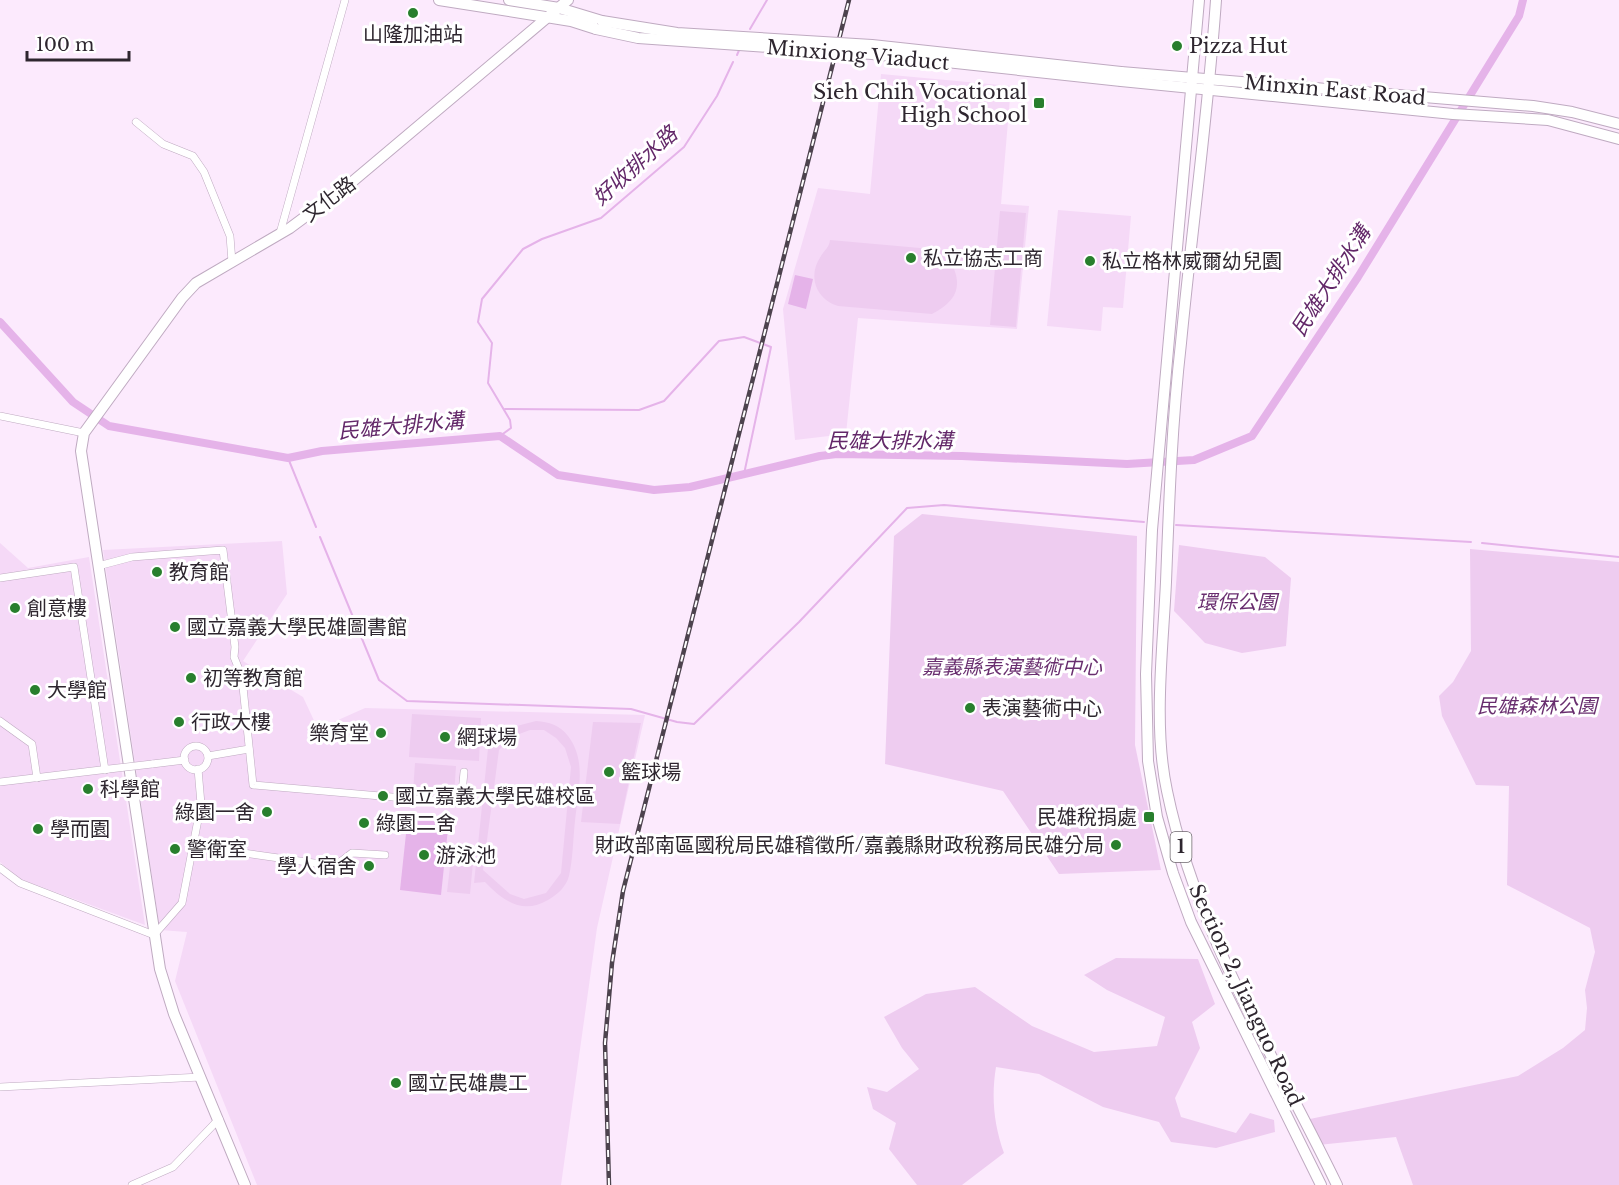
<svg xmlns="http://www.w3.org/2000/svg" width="1619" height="1185" viewBox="0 0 1619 1185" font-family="'Libre Baskerville','Noto Sans TC',serif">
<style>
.built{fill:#f5d9f7}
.green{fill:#eeccf0;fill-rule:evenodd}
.water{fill:#e5b3e9}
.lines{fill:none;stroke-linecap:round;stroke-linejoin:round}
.stream{stroke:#e5b3e9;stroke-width:2}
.canal{stroke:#e5b3e9;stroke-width:8}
.street-casing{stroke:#bfaac1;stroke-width:8}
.secondary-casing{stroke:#bfaac1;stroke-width:12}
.primary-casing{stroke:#bfaac1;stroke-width:12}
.street{stroke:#fff;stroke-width:7}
.secondary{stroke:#fff;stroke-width:10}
.primary{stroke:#fff;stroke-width:10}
.rail-casing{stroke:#4d434e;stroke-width:4.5}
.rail{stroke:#fff;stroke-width:2;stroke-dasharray:7;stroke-linecap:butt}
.street-bridge-casing{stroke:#bfaac1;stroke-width:8;stroke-linecap:butt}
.secondary-bridge-casing{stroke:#bfaac1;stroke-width:12;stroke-linecap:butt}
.street-bridge{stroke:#fff;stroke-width:7}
.secondary-bridge{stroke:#fff;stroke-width:10}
.poi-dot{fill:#287f2d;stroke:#fff;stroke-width:2}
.labels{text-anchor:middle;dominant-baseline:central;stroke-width:6;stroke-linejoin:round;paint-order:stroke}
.shield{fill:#fff;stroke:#6d676d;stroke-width:1.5}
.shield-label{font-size:18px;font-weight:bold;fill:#2e262f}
.poi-label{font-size:20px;fill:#2e262f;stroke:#fff;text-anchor:start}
.street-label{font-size:20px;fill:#2e262f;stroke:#fff}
.park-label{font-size:20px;font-style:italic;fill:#692e6f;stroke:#fff}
.water-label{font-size:21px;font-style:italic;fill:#632869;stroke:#fff}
</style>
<rect width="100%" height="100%" fill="#fceafd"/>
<g class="built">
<polygon points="881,74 1011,86 1001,204 1029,206 1017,329 858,318 846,434 795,440 783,309 818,188 870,194"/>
<polygon points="1058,210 1131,216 1123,308 1103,307 1101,331 1047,326"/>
<polygon points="282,541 287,594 243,661 303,697 318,729 365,708 645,715 597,928 561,1185 257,1185 175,981 187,932 160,930 103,550"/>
<polygon points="0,543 28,568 89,557 145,925 20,879 0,862"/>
</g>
<g class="green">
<polygon points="1000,211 1026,213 1016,327 990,325"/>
<path d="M830,240l135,12v8l-16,-1c15,25 9,42 -17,55l-94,-8c-22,-7 -31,-30 -17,-50 4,-7 8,-8 9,-16z"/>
<polygon points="922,514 1137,536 1135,745 1161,870 1059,874 1003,791 885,764 894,536"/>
<polygon points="1179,545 1265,557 1291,578 1286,646 1242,653 1205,643 1174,611"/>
<polygon points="1470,549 1619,562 1619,1185 1413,1185 1396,1137 1318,1145 1305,1120 1518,1076 1563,1048 1585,1030 1587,1008 1585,990 1595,952 1590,928 1507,885 1509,786 1476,785 1442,716 1439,696 1453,682 1471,651"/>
<polygon points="412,714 481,718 479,761 409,757"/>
<path d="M536,721c13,1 24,4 32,15 19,24 10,57 7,85 -2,18 -2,38 -6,55 -3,11 -11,18 -21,24 -25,15 -45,1 -63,-18l-11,1 15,-144 8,1 12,-12zM530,730h14l12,8 9,10 6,19 -10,106 -15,20 -22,6 -14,-5 -27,-24 16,-120 12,-13z"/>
<polygon points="593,722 641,723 620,824 581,822"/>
<polygon points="415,763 456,766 454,795 413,792"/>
<polygon points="452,850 474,852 470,894 447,892"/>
<path d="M1116,958l82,1 17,45 -23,18 8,26 -25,50 6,19 55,16 14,-20 24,7 1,12 -59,16 -45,-6 -12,-20 -56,-15 -64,-33 -43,-7c-5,30 -2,58 8,86l-42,32h-45l-28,-36 7,-26 -23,-14 -6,-22 20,5 32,-23 -17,-21 -18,-31 42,-23 49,-7 57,39 62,26 63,-6 8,-29 -58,-27 -23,-15z"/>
</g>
<g class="water">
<polygon points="795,275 813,279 806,309 788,304"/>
<polygon points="408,815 449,819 441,895 400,890"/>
</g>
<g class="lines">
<g class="stream">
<polyline points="750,29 767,0"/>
<polyline points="737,55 740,48"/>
<polyline points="505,409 639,410 664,401 719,341 744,337 771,347 744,474"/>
<polyline points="500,436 511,428 510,420 488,383 492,343 478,322 482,299 523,249 542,239 601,218 684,147 717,96 733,62"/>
<polyline points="288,458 316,527"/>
<polyline points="1176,525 1471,542"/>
<polyline points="320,537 379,680 407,701 631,709 677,722 694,724 799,622 907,508 944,505 1144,522"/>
<polyline points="1482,543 1619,557"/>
</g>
<polyline class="canal" points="0,322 73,402 109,426 288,458 322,451 500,436 558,475 654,490 690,487 820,456 837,454 962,456 1127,464 1194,460 1252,436 1358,277 1519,16 1523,0"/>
<defs>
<g id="street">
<polyline points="136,122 163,144 193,156 204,172 230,236 232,262"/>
<polyline points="280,233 345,0"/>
<polyline points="0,416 84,433"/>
<polyline points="98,566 132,557 223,550 235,647 234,657 242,677 253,785 461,803 464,772"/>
<polyline points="0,578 74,567 105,770"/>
<polyline points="0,721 32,744 37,778"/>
<circle cx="196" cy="758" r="12"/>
<polyline points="208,756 249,749"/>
<polyline points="152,764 185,760"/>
<polyline points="0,782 109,769"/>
<polyline points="194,846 335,866 352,853 385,855"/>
<polyline points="0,868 20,883 154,935 182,903 201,804 198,769"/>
<polyline points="0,1087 201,1077"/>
<polyline points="132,1185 173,1167 219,1119"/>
</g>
<g id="secondary">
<polyline points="439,0 571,21 596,29"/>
<polyline points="509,0 559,8 602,21"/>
<polyline points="1121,72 1533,106 1572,112 1619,124"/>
<polyline points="1121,81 1453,114 1548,120 1619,139"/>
<polyline points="245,1185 174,1014 160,969 81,451 84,433 182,298 196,283 290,228 352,182 568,0"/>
</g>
<g id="primary">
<polyline points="1199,0 1152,530 1146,674 1148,761 1157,817 1173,873 1191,922 1321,1185"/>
<path d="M1216,0c-8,115 -24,228 -35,343 -9,79 -12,160 -15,239 -3,66 -13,144 1,209 29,141 108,266 170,394"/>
</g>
</defs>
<use href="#street" class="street-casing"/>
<use href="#secondary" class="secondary-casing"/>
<use href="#primary" class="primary-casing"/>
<use href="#street" class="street"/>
<use href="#secondary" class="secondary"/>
<use href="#primary" class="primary"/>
<defs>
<polyline id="rail" points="609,1185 605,1043 612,963 623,891 849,0"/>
</defs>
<use href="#rail" class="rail-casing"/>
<use href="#rail" class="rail"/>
<defs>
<polyline id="street-bridge" points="109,769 152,764"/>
<g id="secondary-bridge">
<polyline points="602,21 677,33 872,45 1121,72"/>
<polyline points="596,29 638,38 872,54 1121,81"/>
</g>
</defs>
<use href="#street-bridge" class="street-bridge-casing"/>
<use href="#secondary-bridge" class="secondary-bridge-casing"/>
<use href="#street-bridge" class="street-bridge"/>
<use href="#secondary-bridge" class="secondary-bridge"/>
</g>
<g class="poi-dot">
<circle cx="413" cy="13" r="6"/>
<circle cx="1177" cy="46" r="6"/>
<rect x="1033" y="97" width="12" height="12" rx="3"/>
<circle cx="911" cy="258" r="6"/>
<circle cx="1090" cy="261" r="6"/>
<circle cx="157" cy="572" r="6"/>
<circle cx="15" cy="608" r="6"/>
<circle cx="175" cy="627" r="6"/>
<circle cx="191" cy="678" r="6"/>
<circle cx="35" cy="690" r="6"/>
<circle cx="970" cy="708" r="6"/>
<circle cx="179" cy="722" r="6"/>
<circle cx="381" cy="733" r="6"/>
<circle cx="445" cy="737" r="6"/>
<circle cx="609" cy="772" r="6"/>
<circle cx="88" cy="789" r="6"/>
<circle cx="383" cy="796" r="6"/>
<circle cx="267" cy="812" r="6"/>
<rect x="1143" y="811" width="12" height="12" rx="3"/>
<circle cx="364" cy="823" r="6"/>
<circle cx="38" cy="829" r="6"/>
<circle cx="1116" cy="845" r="6"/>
<circle cx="175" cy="849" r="6"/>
<circle cx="424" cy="855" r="6"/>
<circle cx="369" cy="866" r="6"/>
<circle cx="396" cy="1083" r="6"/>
</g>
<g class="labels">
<rect class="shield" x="1170.5" y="832" width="21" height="30" rx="4.5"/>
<g class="shield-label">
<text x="1181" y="847">1</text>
</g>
<g class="poi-label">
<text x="413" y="34" text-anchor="middle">山隆加油站</text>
<text x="1189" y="46">Pizza Hut</text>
<text x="1027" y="92" text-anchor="end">Sieh Chih Vocational<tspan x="1027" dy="23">High School</tspan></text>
<text x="923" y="258">私立協志工商</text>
<text x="1102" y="261">私立格林威爾幼兒園</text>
<text x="169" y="572">教育館</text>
<text x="27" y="608">創意樓</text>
<text x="187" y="627">國立嘉義大學民雄圖書館</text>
<text x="203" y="678">初等教育館</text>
<text x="47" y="690">大學館</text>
<text x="982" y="708">表演藝術中心</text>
<text x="191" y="722">行政大樓</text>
<text x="369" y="733" text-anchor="end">樂育堂</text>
<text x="457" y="737">網球場</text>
<text x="621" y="772">籃球場</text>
<text x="100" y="789">科學館</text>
<text x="395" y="796">國立嘉義大學民雄校區</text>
<text x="255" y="812" text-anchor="end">綠園一舍</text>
<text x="1137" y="817" text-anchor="end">民雄稅捐處</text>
<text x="376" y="823">綠園二舍</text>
<text x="50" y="829">學而園</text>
<text x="1104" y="845" text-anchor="end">財政部南區國稅局民雄稽徵所/嘉義縣財政稅務局民雄分局</text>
<text x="187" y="849">警衛室</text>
<text x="436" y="855">游泳池</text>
<text x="357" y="866" text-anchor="end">學人宿舍</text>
<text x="408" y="1083">國立民雄農工</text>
</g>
<g class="street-label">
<text transform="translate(858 55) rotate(5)">Minxiong Viaduct</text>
<text transform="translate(1335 90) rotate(5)">Minxin East Road</text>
<text transform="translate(329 199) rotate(-37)">文化路</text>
<text transform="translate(1246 995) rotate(65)">Section 2, Jianguo Road</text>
</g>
<g class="park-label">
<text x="1237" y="602">環保公園</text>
<text x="1012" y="667">嘉義縣表演藝術中心</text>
<text x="1537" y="706">民雄森林公園</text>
</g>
<g class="water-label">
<text transform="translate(635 166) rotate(-42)">好收排水路</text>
<text transform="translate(1331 281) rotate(-57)">民雄大排水溝</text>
<text transform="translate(401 426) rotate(-5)">民雄大排水溝</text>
<text x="890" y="441">民雄大排水溝</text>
</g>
</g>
<path d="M27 51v9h102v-9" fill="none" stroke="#2e262f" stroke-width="3"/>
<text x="36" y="51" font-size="18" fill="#2e262f" stroke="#ffffff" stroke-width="4.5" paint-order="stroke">100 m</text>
</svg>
